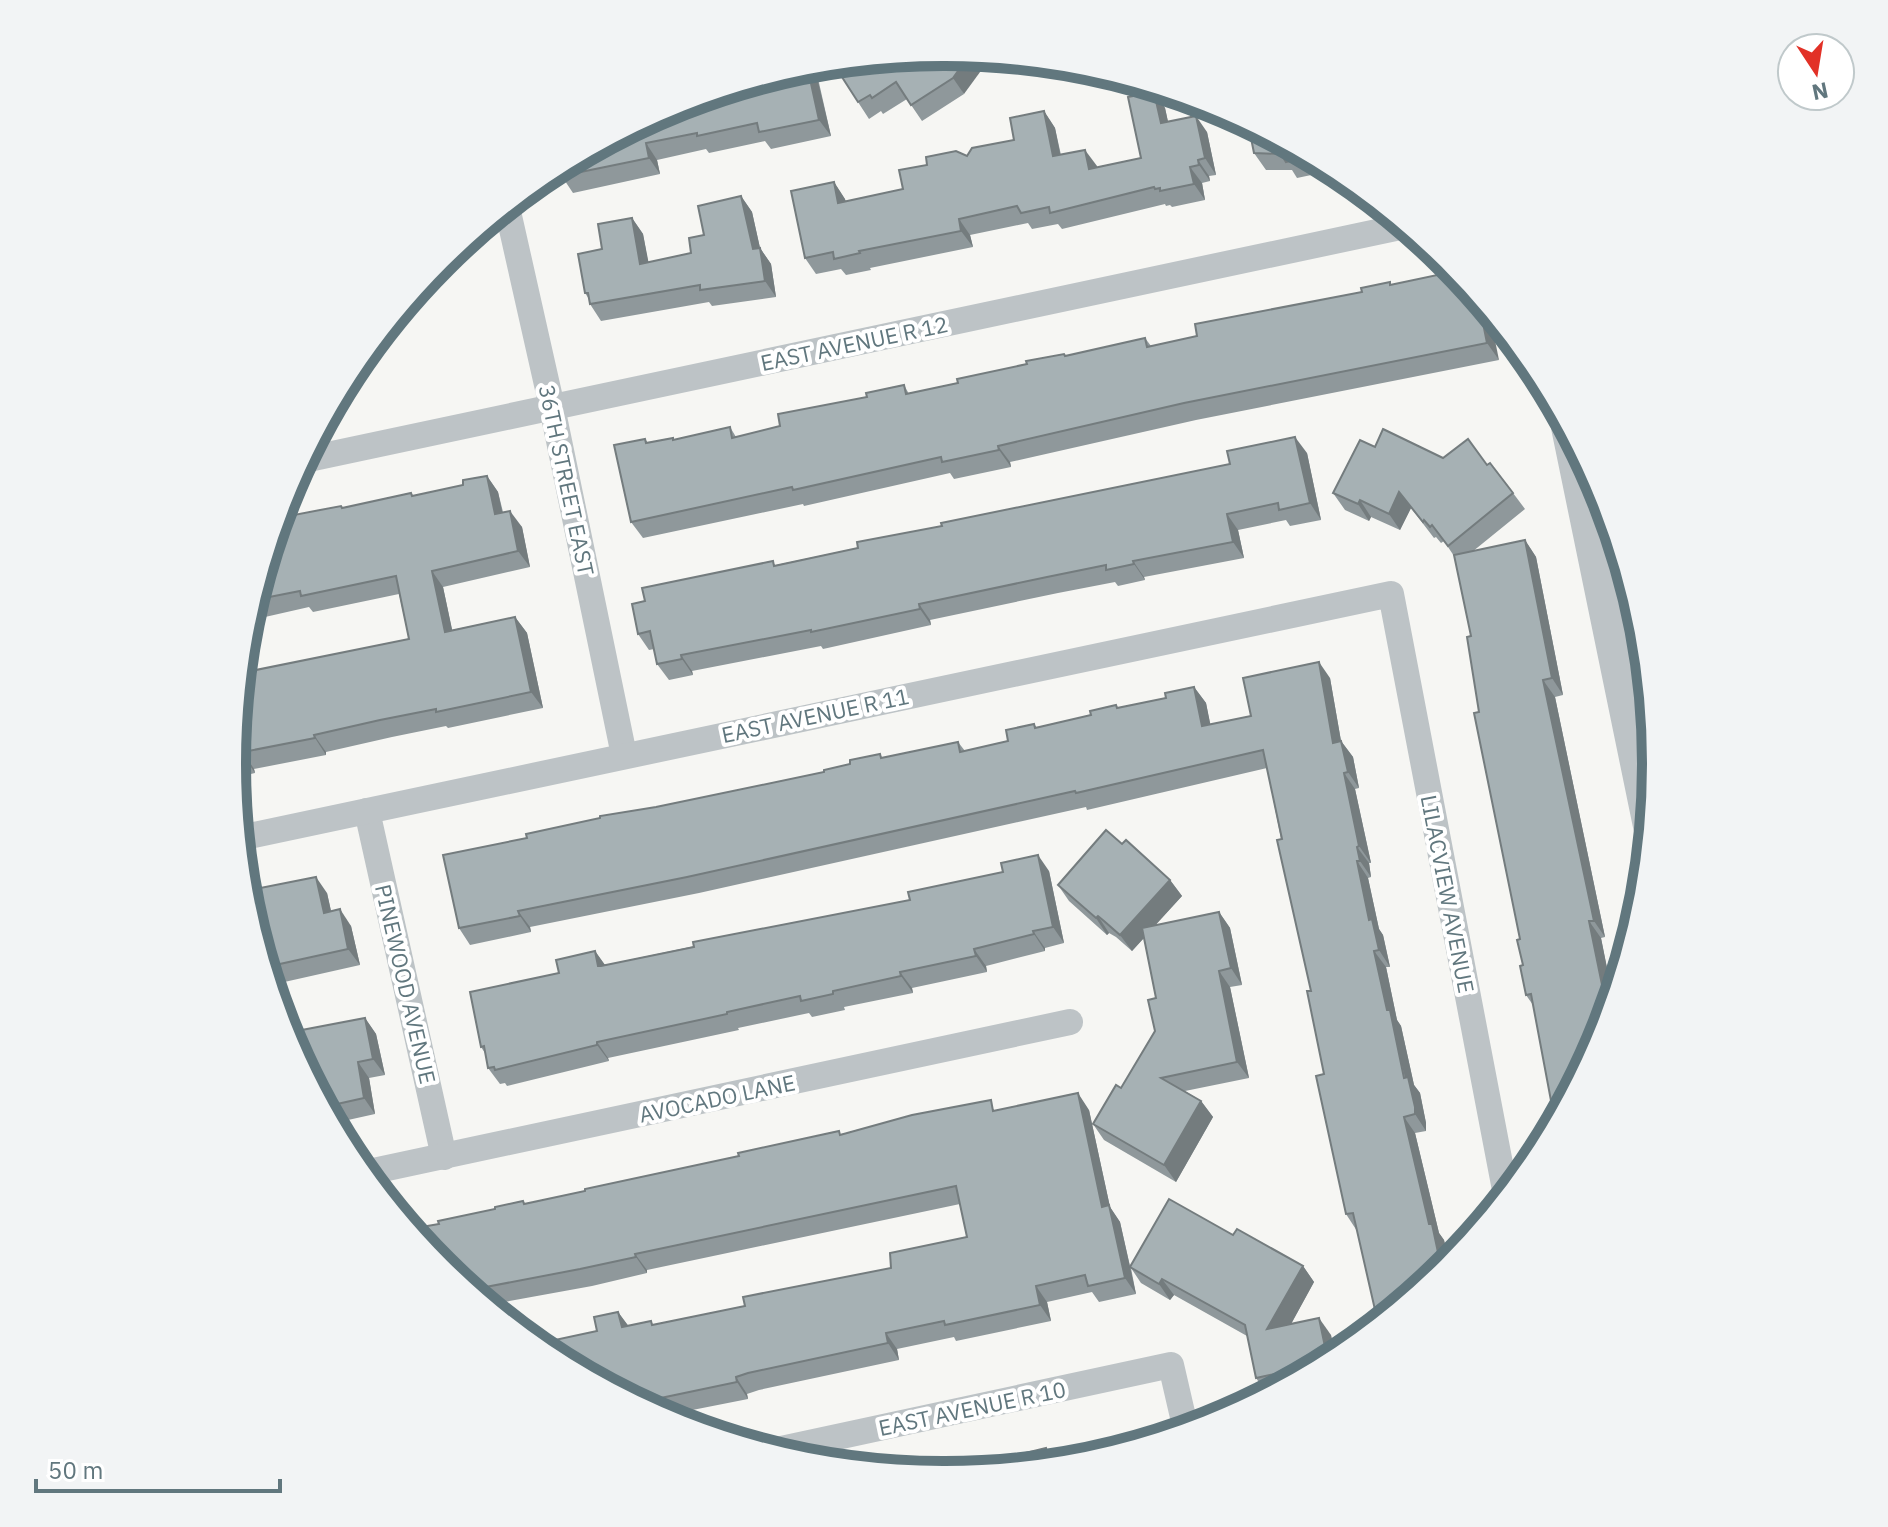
<svg xmlns="http://www.w3.org/2000/svg" width="1888" height="1527" viewBox="0 0 1888 1527" font-family="'IBM Plex Sans',sans-serif">
<style>
.lines{fill:none;stroke-linecap:round;stroke-linejoin:round}
.minor{stroke:#bdc3c6;stroke-width:26}
.tertiary{stroke:#bdc3c6;stroke-width:32}
.wall{fill:#8f989b}
.shaded-wall{fill:#747c7e}
.building{fill:#a6b1b4;stroke:#747c7e;stroke-width:2}
.labels{text-anchor:middle;dominant-baseline:central;stroke-width:8;stroke-linejoin:round;paint-order:stroke}
.street-label{font-size:22px;fill:#61777e;stroke:#fff}
.rim{fill:none;stroke:#61777e;stroke-width:10}
</style>
<rect width="100%" height="100%" fill="#f6f6f3"/>
<g class="lines">
<g class="minor">
<polyline points="507,207 552,407 624,755"/>
<polyline points="304,460 1405,226"/>
<polyline points="367,811 444,1157"/>
<polyline points="240,838 1391,594 1506,1195"/>
<polyline points="364,1173 1070,1022"/>
<polyline points="772,1451 1171,1365 1186,1430"/>
</g>
<polyline class="tertiary" points="1567,427 1649,826"/>
</g>
<g class="wall">
<polygon points="944,52 964,94 922,121 907,99 883,114 881,111 869,119 858,102"/>
<polygon points="815,65 831,136 771,149 765,141 709,153 706,149 657,160 660,174 573,193 557,169 555,168 672,106"/>
<polygon points="1154,92 1165,108 1168,122 1207,132 1216,175 1209,176 1210,181 1202,183 1205,200 1172,207 1170,205 1166,206 1165,204 1062,229 1058,224 1032,229 1028,223 970,235 973,247 870,268 871,270 846,275 841,269 816,274 805,258 834,182 846,201 903,189 967,156 1014,140 1044,111 1055,128 1061,155 1097,167 1141,158"/>
<polygon points="1255,127 1335,170 1297,178 1292,170 1266,170 1254,153"/>
<polygon points="741,196 752,212 760,248 771,264 776,297 712,306 709,302 601,321 590,304 589,299 585,293 602,249 632,218 643,234 648,262 691,253 704,235"/>
<polygon points="1456,271 1499,360 1196,420 1010,462 1011,467 954,479 950,473 804,506 803,504 643,538 631,522 645,439 648,443 674,440 730,427 736,437 780,426 904,385 909,394 958,383 1066,356 1145,338 1151,346 1197,336 1362,292"/>
<polygon points="356,364 358,373 349,375 353,368"/>
<polygon points="1375,447 1487,465 1513,493 1525,509 1472,552 1525,540 1536,557 1563,695 1555,697 1605,937 1601,938 1613,998 1601,1036 1533,1005 1526,995 1520,939 1479,712 1471,636 1454,556 1444,541 1441,543 1436,537 1434,538 1411,508 1400,530 1371,517 1369,521 1345,510 1333,493"/>
<polygon points="1307,453 1321,520 1290,526 1286,520 1238,530 1244,558 1144,577 1145,580 1118,586 1115,582 1058,593 930,620 931,625 823,649 821,646 692,671 693,675 669,680 657,664 654,649 649,650 638,634 645,601 776,565"/>
<polygon points="487,476 498,492 503,512 522,527 530,567 443,587 452,630 515,617 527,633 543,708 448,728 446,726 392,737 326,752 326,755 254,769 255,773 234,778 232,763 241,677 409,639 399,594 313,612 309,607 247,621 278,518 343,508 411,493 413,496 463,485"/>
<polygon points="1330,678 1341,741 1353,757 1359,788 1355,789 1371,863 1369,863 1371,877 1368,878 1379,929 1383,935 1390,967 1386,967 1397,1020 1401,1026 1414,1085 1420,1093 1426,1123 1426,1131 1415,1133 1439,1233 1444,1240 1448,1261 1357,1231 1346,1214 1311,991 1267,768 1087,810 1086,807 699,893 530,927 531,932 470,945 459,928 527,838 656,807 824,772 883,758 958,742 965,751 1008,741 1034,724 1037,728 1091,715 1116,705 1118,708 1166,698 1194,687 1206,703 1210,724 1251,716"/>
<polygon points="1122,844 1170,880 1182,896 1155,925 1219,912 1230,928 1242,985 1230,987 1249,1078 1185,1091 1201,1101 1213,1117 1176,1182 1104,1140 1093,1124 1121,1088 1155,1031 1156,998 1144,938 1132,951 1116,937 1109,933 1107,935 1069,901 1058,885"/>
<polygon points="1049,871 1064,943 1045,948 1045,951 986,966 987,972 912,988 913,993 844,1007 845,1010 812,1017 809,1013 738,1028 739,1030 608,1058 609,1061 507,1086 505,1083 500,1084 488,1068 485,1053 481,1047 559,973 595,951 605,965"/>
<polygon points="327,893 331,911 351,926 360,965 271,985 246,902"/>
<polygon points="365,1018 376,1034 385,1075 369,1078 375,1114 348,1120 346,1118 332,1121 286,1035"/>
<polygon points="998,1110 1089,1110 1110,1207 1120,1222 1130,1266 1233,1235 1303,1266 1314,1282 1291,1324 1331,1335 1335,1357 1267,1394 1256,1378 1247,1336 1174,1295 1170,1300 1141,1283 1131,1268 1136,1294 1099,1302 1092,1292 1047,1302 1051,1321 956,1341 954,1337 897,1349 899,1360 759,1390 747,1394 748,1399 662,1416 660,1413 658,1414 548,1355 597,1331 618,1312 628,1326 654,1325 745,1306 891,1268 967,1237 960,1204 647,1270 647,1273 592,1286 488,1305 441,1266 439,1224 523,1201 525,1204 841,1134"/>
</g>
<g class="shaded-wall">
<polygon points="970,54 991,57 964,94 953,78"/>
<polygon points="807,65 814,65 831,136 819,120"/>
<polygon points="1154,92 1165,108 1172,140 1161,123"/>
<polygon points="1044,111 1055,128 1064,173 1053,156"/>
<polygon points="1196,116 1207,132 1216,175 1205,158"/>
<polygon points="646,143 657,160 660,174 649,158"/>
<polygon points="1085,150 1097,166 1101,185 1089,169"/>
<polygon points="1198,160 1209,176 1210,181 1199,165"/>
<polygon points="1190,167 1202,183 1205,200 1194,184"/>
<polygon points="834,182 845,199 849,219 838,203"/>
<polygon points="741,196 752,212 760,248 771,264 776,297 765,281 753,249"/>
<polygon points="632,218 643,234 652,280 640,264"/>
<polygon points="959,219 970,235 973,247 961,231"/>
<polygon points="1478,298 1489,311 1499,360 1487,343"/>
<polygon points="1295,437 1307,453 1321,520 1310,503"/>
<polygon points="998,446 1010,462 1011,467 999,450"/>
<polygon points="487,476 498,492 506,530 495,514"/>
<polygon points="1399,492 1411,508 1400,530 1389,514"/>
<polygon points="1360,500 1371,517 1369,521 1358,504"/>
<polygon points="510,511 522,527 530,567 518,551"/>
<polygon points="1227,514 1238,530 1244,558 1233,542"/>
<polygon points="1525,540 1536,557 1563,695 1552,678"/>
<polygon points="1133,561 1144,577 1145,580 1134,564"/>
<polygon points="432,571 443,587 456,648 445,632"/>
<polygon points="919,604 930,620 931,625 920,609"/>
<polygon points="515,617 527,633 543,708 531,692"/>
<polygon points="681,655 692,671 693,675 682,659"/>
<polygon points="1319,662 1330,678 1341,741 1353,757 1359,788 1348,772 1333,743"/>
<polygon points="1543,680 1555,697 1605,937 1594,921"/>
<polygon points="1194,687 1206,703 1214,742 1202,726"/>
<polygon points="314,735 326,752 326,755 315,738"/>
<polygon points="243,752 254,769 255,773 244,757"/>
<polygon points="1344,773 1355,789 1371,863 1359,846"/>
<polygon points="1357,847 1369,863 1371,877 1360,861"/>
<polygon points="1038,855 1049,871 1064,943 1053,927"/>
<polygon points="1357,861 1368,878 1379,929 1383,935 1390,967 1379,950 1369,920"/>
<polygon points="316,877 327,893 335,929 324,913"/>
<polygon points="1170,880 1182,896 1132,951 1120,935"/>
<polygon points="340,909 351,926 360,965 348,949"/>
<polygon points="518,911 530,927 531,932 520,916"/>
<polygon points="1219,912 1230,928 1242,985 1231,968"/>
<polygon points="1098,916 1109,933 1107,935 1096,918"/>
<polygon points="1589,921 1601,938 1613,998 1608,1014"/>
<polygon points="1033,931 1045,948 1045,951 1034,934"/>
<polygon points="974,949 986,966 987,972 976,956"/>
<polygon points="595,951 607,968 598,966"/>
<polygon points="1374,951 1386,967 1397,1020 1401,1026 1414,1085 1420,1093 1426,1123 1426,1131 1415,1114 1387,1010"/>
<polygon points="1219,971 1230,987 1249,1078 1237,1062"/>
<polygon points="900,972 912,988 913,993 901,976"/>
<polygon points="365,1018 376,1034 385,1075 373,1059"/>
<polygon points="597,1042 608,1058 609,1061 597,1045"/>
<polygon points="358,1062 369,1078 375,1114 364,1098"/>
<polygon points="1078,1093 1089,1110 1110,1207 1120,1222 1136,1294 1125,1278 1102,1207"/>
<polygon points="1201,1101 1213,1117 1176,1182 1164,1165"/>
<polygon points="1404,1117 1415,1133 1439,1233 1444,1240 1450,1264 1446,1267 1439,1257 1429,1224"/>
<polygon points="635,1254 647,1270 647,1273 636,1257"/>
<polygon points="1303,1266 1314,1282 1279,1346 1267,1329"/>
<polygon points="1162,1279 1174,1295 1170,1300 1159,1284"/>
<polygon points="1036,1286 1047,1302 1051,1321 1040,1305"/>
<polygon points="618,1312 630,1328 622,1327"/>
<polygon points="1319,1318 1331,1335 1335,1357 1328,1361"/>
<polygon points="886,1333 897,1349 899,1360 888,1343"/>
<polygon points="736,1377 747,1394 748,1399 737,1382"/>
<polygon points="1118,1437 1126,1448 1121,1450"/>
</g>
<g class="building">
<polygon points="944,52 970,54 953,78 911,105 896,82 872,98 870,95 858,102 833,63"/>
<polygon points="807,65 819,120 759,132 757,123 697,136 697,133 646,143 649,158 561,176 559,166 672,106"/>
<polygon points="1154,92 1161,123 1196,116 1205,158 1198,160 1199,165 1190,167 1194,184 1160,191 1160,188 1155,189 1154,187 1050,213 1049,207 1021,213 1017,206 959,219 961,231 859,251 860,253 834,259 833,252 805,258 791,191 834,182 838,203 903,189 899,170 927,165 926,157 956,151 967,156 972,148 1014,140 1010,118 1044,111 1053,156 1085,150 1089,169 1141,158 1128,97"/>
<polygon points="1255,127 1310,156 1286,162 1281,154 1254,153 1249,128"/>
<polygon points="741,196 753,249 760,248 765,281 700,290 700,285 590,304 588,293 585,293 578,254 602,249 598,224 632,218 640,264 691,253 689,238 704,235 698,206"/>
<polygon points="1456,271 1478,298 1487,343 1184,403 998,446 999,450 942,462 941,457 793,490 792,487 631,522 614,445 645,439 646,443 673,438 673,440 730,427 732,438 780,426 778,414 867,397 866,393 904,385 906,394 958,383 957,379 1027,364 1026,361 1064,354 1065,356 1145,338 1147,347 1197,336 1195,324 1362,292 1361,288 1390,282 1390,285"/>
<polygon points="1383,429 1443,458 1468,439 1487,465 1490,463 1513,493 1448,546 1432,525 1430,527 1424,520 1423,522 1399,492 1389,514 1360,500 1358,504 1333,493 1360,440 1375,447"/>
<polygon points="1295,437 1310,503 1279,510 1278,503 1227,514 1233,542 1133,561 1134,564 1106,570 1106,565 1047,577 919,604 920,609 811,632 811,630 681,655 682,659 657,664 650,631 638,634 632,604 645,601 642,588 773,561 774,566 858,548 857,542 942,526 941,523 1230,464 1227,451"/>
<polygon points="487,476 495,514 510,511 518,551 432,571 445,632 515,617 531,692 436,712 436,709 380,720 314,735 315,738 243,752 244,757 233,759 241,673 409,639 396,576 301,596 300,591 254,600 278,518 341,506 342,508 411,493 412,496 463,485 463,480"/>
<polygon points="1525,540 1552,678 1543,680 1594,921 1589,921 1608,1014 1601,1036 1555,1122 1531,994 1526,995 1520,966 1523,965 1517,940 1520,939 1474,713 1479,712 1467,637 1471,636 1454,555"/>
<polygon points="1319,662 1333,743 1341,741 1348,772 1344,773 1359,846 1357,847 1360,861 1357,861 1369,920 1372,919 1379,950 1374,951 1387,1010 1390,1010 1404,1078 1408,1077 1415,1107 1415,1114 1404,1117 1429,1224 1432,1224 1439,1257 1445,1256 1447,1267 1378,1323 1353,1213 1346,1214 1316,1076 1324,1074 1307,991 1311,991 1277,840 1282,839 1263,750 1076,793 1075,791 687,877 518,911 520,916 459,928 443,855 527,838 526,834 600,818 600,816 656,807 824,772 824,770 850,764 850,760 880,754 881,758 958,742 960,752 1008,741 1006,730 1034,724 1035,728 1091,715 1090,711 1116,705 1117,708 1166,698 1165,693 1194,687 1202,726 1251,716 1243,678"/>
<polygon points="1106,830 1122,844 1126,840 1170,880 1120,935 1104,921 1098,916 1096,918 1058,885"/>
<polygon points="1038,855 1053,927 1033,931 1034,934 974,949 976,956 900,972 901,976 833,991 833,994 801,1001 800,996 727,1012 727,1014 597,1042 597,1045 495,1070 494,1067 488,1068 484,1046 481,1047 470,992 559,973 556,960 595,951 598,966 601,966 694,947 693,942 910,900 908,892 1003,872 1001,863"/>
<polygon points="316,877 324,913 340,909 348,949 266,967 246,902 245,891"/>
<polygon points="1219,912 1231,968 1219,971 1237,1062 1161,1078 1201,1101 1164,1165 1093,1124 1116,1085 1121,1088 1155,1031 1148,1000 1156,998 1142,928"/>
<polygon points="365,1018 373,1059 358,1062 364,1098 337,1104 336,1101 323,1104 286,1033"/>
<polygon points="1078,1093 1102,1207 1109,1205 1125,1278 1088,1286 1085,1275 1036,1286 1040,1305 945,1325 944,1321 886,1333 888,1343 748,1373 736,1377 737,1382 651,1400 650,1396 633,1400 548,1355 536,1344 597,1331 594,1317 618,1312 622,1327 651,1321 652,1325 745,1306 743,1297 891,1268 890,1253 967,1237 956,1186 635,1254 636,1257 580,1269 470,1290 441,1266 410,1229 439,1224 438,1221 495,1209 495,1207 523,1201 524,1204 585,1191 585,1189 739,1156 738,1153 839,1131 840,1135 912,1115 991,1100 993,1111"/>
<polygon points="1169,1199 1233,1235 1237,1229 1303,1266 1267,1329 1319,1318 1328,1361 1324,1363 1256,1378 1245,1325 1162,1279 1159,1284 1130,1267"/>
<polygon points="1118,1437 1121,1450 1082,1461 952,1474 952,1471 1046,1448 1047,1452"/>
</g>
<g class="labels">
<g class="street-label">
<text transform="translate(854 343) rotate(-12)">EAST AVENUE R 12</text>
<text transform="translate(567 480) rotate(78)">36TH STREET EAST</text>
<text transform="translate(815 715) rotate(-12)">EAST AVENUE R 11</text>
<text transform="translate(1448 894) rotate(79)">LILACVIEW AVENUE</text>
<text transform="translate(406 984) rotate(77)">PINEWOOD AVENUE</text>
<text transform="translate(717 1098) rotate(-12)">AVOCADO LANE</text>
<text transform="translate(972 1408) rotate(-12)">EAST AVENUE R 10</text>
</g>
</g>
<path d="M0 0H1888V1527H0ZM943 66H945A697 697 0 0 1 1642 763V764A697 697 0 0 1 945 1461H943A697 697 0 0 1 246 764V763A697 697 0 0 1 943 66Z" fill="#f2f4f5" fill-rule="evenodd"/>
<path class="rim" d="M943 66H945A697 697 0 0 1 1642 763V764A697 697 0 0 1 945 1461H943A697 697 0 0 1 246 764V763A697 697 0 0 1 943 66Z"/>
<g transform="translate(1816 72) rotate(168)"><circle r="38" fill="#ffffff" stroke="#c0c9cb" stroke-width="2"/>
<path d="M0-6L14 30L0 20L-14 30Z" fill="#e23127"/>
<text y="-12" font-size="22" font-weight="bold" text-anchor="middle" fill="#61777e">N</text>
</g>
<path d="M36 1479v12h244v-12" fill="none" stroke="#61777e" stroke-width="4"/>
<text x="48" y="1479" font-size="24" fill="#61777e" stroke="#ffffff" stroke-width="6" paint-order="stroke">50 m</text>
</svg>
